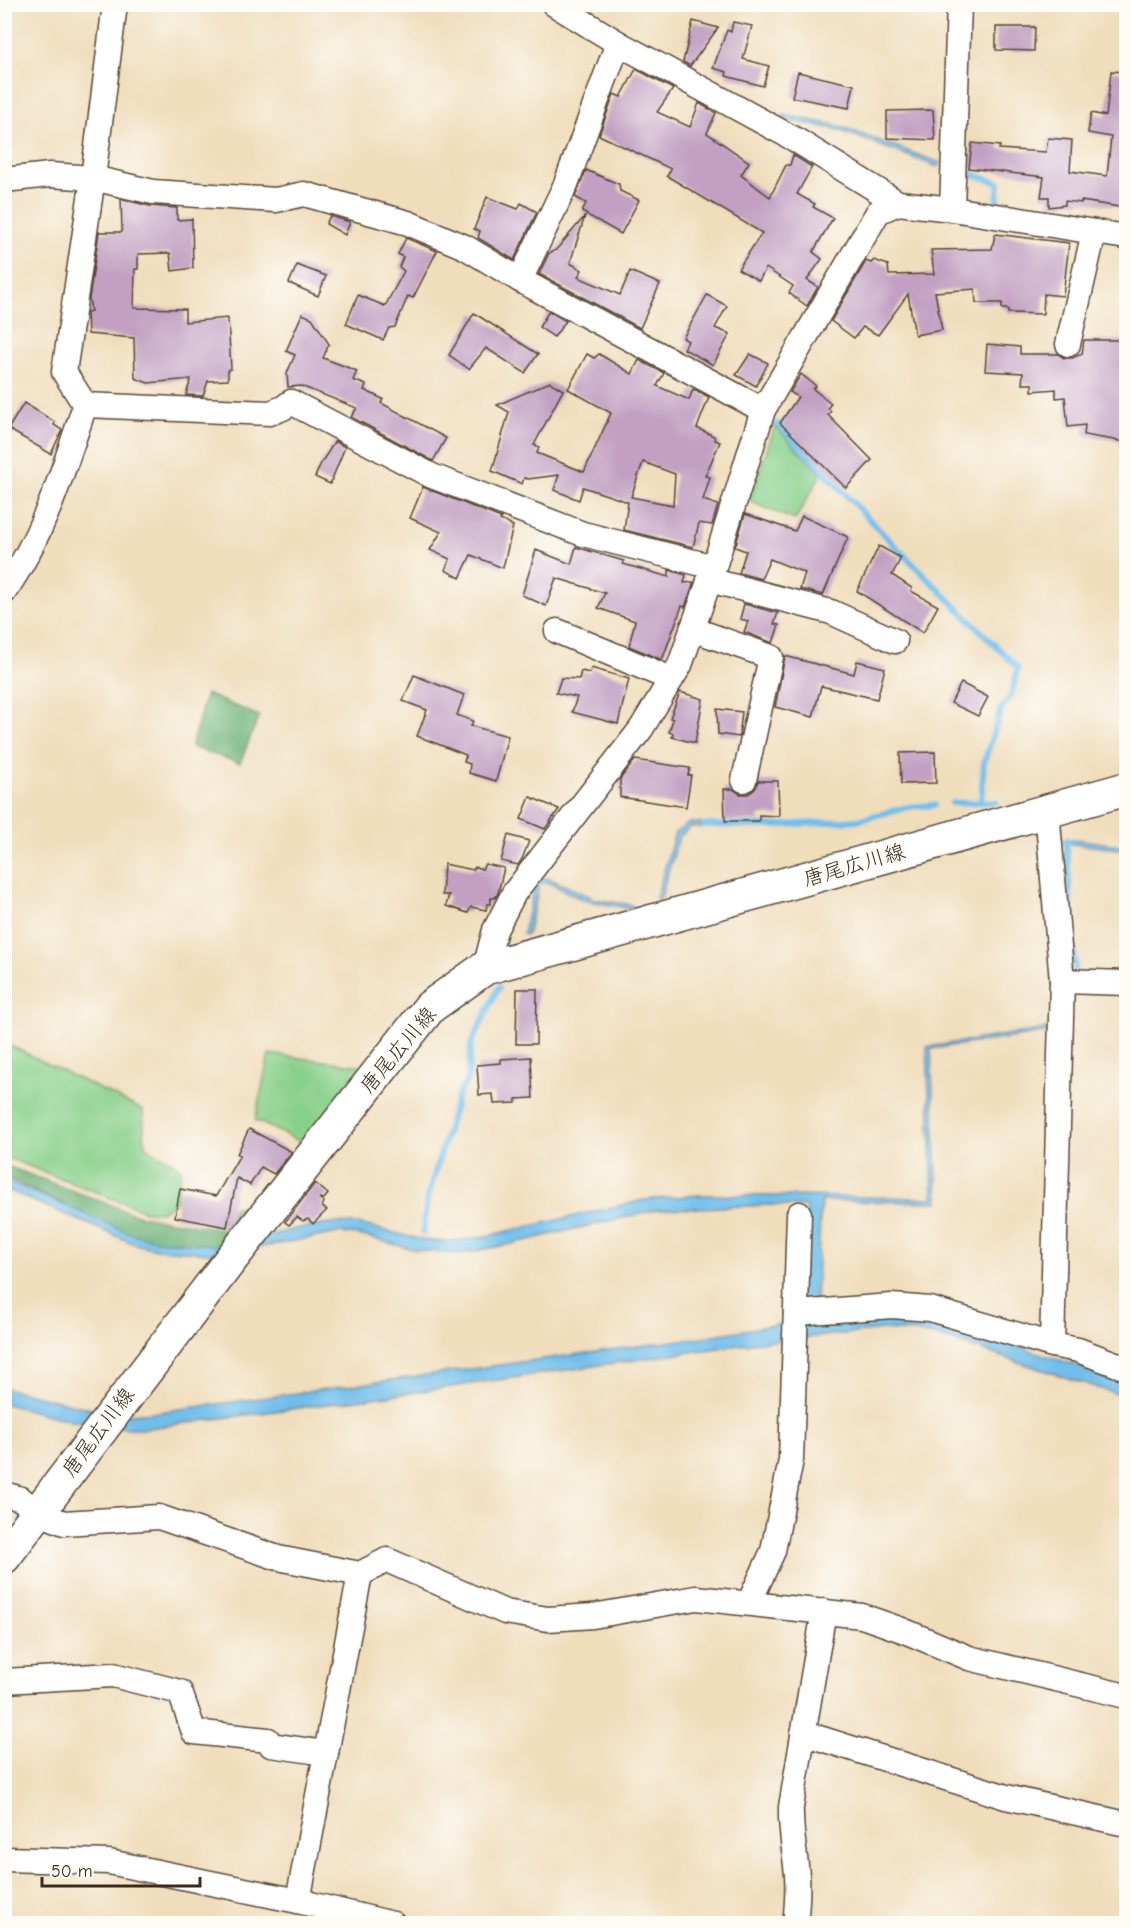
<svg xmlns="http://www.w3.org/2000/svg" width="1131" height="1928" viewBox="0 0 1131 1928" font-family="'Comic Neue','Klee One',sans-serif">
<style>
.green{fill:#89d08b;stroke:#627d54;stroke-width:1.5}
.forest{fill:#6eb277;stroke:#546e4a;stroke-width:1.5}
.water{fill:#71beeb;stroke:#567484;stroke-width:1.5}
.lines{fill:none;stroke-linecap:round;stroke-linejoin:round}
.stream{stroke:#71beeb;stroke-width:6}
.building{fill:#c3a0c3;fill-rule:evenodd}
.street-casing{stroke:#564536;stroke-width:27}
.secondary-casing{stroke:#564536;stroke-width:36}
.street{stroke:#fff;stroke-width:24}
.secondary{stroke:#fff;stroke-width:33}
.labels{text-anchor:middle;dominant-baseline:central;stroke-width:4.5;stroke-linejoin:round;paint-order:stroke}
.street-label{font-size:21px;fill:#3b2a1e;stroke:#fdfcf7}
</style>
<rect width="100%" height="100%" fill="#fdfcf7"/>
<filter id="ink" filterUnits="userSpaceOnUse"><feTurbulence type="fractalNoise" baseFrequency=".0167" numOctaves="2"/><feDisplacementMap in="SourceGraphic" scale="12" xChannelSelector="R" yChannelSelector="G"/><feConvolveMatrix kernelMatrix="1 2 1 2 8 2 1 2 1" color-interpolation-filters="sRGB"/></filter>
<filter id="wash" filterUnits="userSpaceOnUse"><feTurbulence type="fractalNoise" baseFrequency=".008" numOctaves="4" result="noise"/><feDisplacementMap in="SourceGraphic" scale="24" xChannelSelector="R" yChannelSelector="G"/><feGaussianBlur stdDeviation="1.35" result="paint"/><feColorMatrix in="noise" values="0 0 0 0 0 0 0 0 0 0 0 0 0 0 0 0 0 1.4 0 .05"/><feComposite in="paint" operator="in"/></filter>
<g filter="url(#wash)">
<rect width="100%" height="100%" fill="#f0ddbc"/>
<g class="green">
<polygon points="775,426 821,474 795,520 749,501"/>
<path d="M5,1043l138,67 2,36c11,10 26,11 36,24l-5,31 -14,11 -17,-1 -140,-54z"/>
<polygon points="269,1054 365,1066 305,1144 255,1120"/>
</g>
<g class="forest">
<polygon points="206,694 259,716 240,763 191,747"/>
<polygon points="4,1165 140,1216 228,1230 233,1208 240,1206 250,1213 223,1248 139,1239 5,1177"/>
</g>
<g class="water">
<polygon points="784,115 840,126 940,163 938,167 836,129 783,120"/>
<polygon points="689,823 713,823 712,827 691,827 679,837 660,900 656,898 675,833"/>
<polygon points="1065,838 1126,846 1126,850 1064,843"/>
<polygon points="548,878 595,899 632,905 632,909 583,900 549,883 540,883 527,935 523,934 536,879"/>
<polygon points="1052,1028 1052,1032 931,1049 938,1202 821,1201 815,1319 900,1316 961,1327 1126,1382 1126,1397 948,1339 915,1332 884,1330 759,1342 402,1394 141,1429 84,1424 5,1404 5,1388 103,1412 128,1414 159,1412 703,1337 785,1323 807,1207 769,1205 656,1210 507,1245 459,1254 416,1250 359,1235 339,1233 223,1254 156,1249 135,1244 5,1189 5,1180 132,1234 157,1240 222,1246 300,1228 337,1223 358,1224 423,1240 444,1242 483,1237 644,1200 699,1195 933,1198 927,1047"/>
</g>
<g class="lines">
<g class="stream">
<polyline points="966,172 999,183 997,203"/>
<polyline points="1068,214 1080,217"/>
<polyline points="777,423 889,540 1018,668 1011,696 1001,709 984,763 981,802"/>
<polyline points="952,803 996,802"/>
<polyline points="704,825 772,826 858,820 908,807 934,805"/>
<polyline points="1070,841 1066,840 1075,968"/>
<polyline points="423,1233 427,1200 439,1159 458,1095 468,1079 471,1044 499,987"/>
</g>
</g>
<g id="blocks">
<g class="building">
<polygon points="693,21 718,28 690,66 683,62"/>
<polygon points="733,22 752,26 743,59 769,66 763,86 726,76 727,72 713,68 727,30 731,32"/>
<polygon points="996,27 1035,27 1034,51 996,50"/>
<polygon points="636,69 673,89 657,112 690,127 699,103 716,113 707,133 749,162 741,175 770,197 786,165 790,165 793,155 812,167 797,194 815,204 813,207 833,218 813,252 822,259 807,280 818,287 807,306 789,293 793,286 766,268 759,281 738,269 762,233 667,176 671,169 599,135 614,94 621,97"/>
<polygon points="1111,71 1126,72 1126,208 1081,201 1081,203 1065,201 1065,205 1049,207 1049,197 1041,197 1044,177 969,168 972,143 1000,146 999,149 1046,152 1048,138 1072,140 1070,171 1107,176 1111,137 1088,133 1091,113 1106,116"/>
<polygon points="798,72 854,85 849,108 792,97"/>
<polygon points="933,110 935,140 887,138 887,111"/>
<polygon points="586,170 619,184 620,191 639,200 621,234 582,212 586,203 575,197"/>
<polygon points="487,197 518,209 521,203 537,212 514,260 478,238 480,231 474,229"/>
<polygon points="121,199 150,206 177,208 177,220 192,219 193,268 172,271 170,253 138,254 138,269 135,269 134,308 185,309 185,322 228,318 231,369 228,369 228,380 208,381 203,396 186,395 191,379 148,383 135,378 134,338 88,334 87,312 91,311 89,299 99,232 122,232"/>
<polygon points="330,216 350,222 345,235 326,224"/>
<polygon points="585,216 570,263 582,270 578,277 620,295 630,271 660,284 640,328 539,274 549,253 556,250"/>
<polygon points="995,234 1069,243 1063,296 1044,294 1043,314 1008,313 1008,309 1002,309 1002,303 976,303 975,289 935,292 942,330 915,335 908,294 878,335 863,327 854,338 831,321 866,261 871,263 874,260 888,265 889,275 934,274 931,250 992,249"/>
<polygon points="406,238 437,251 413,298 408,296 395,327 389,328 383,340 346,324 358,295 385,306 404,271 399,267 403,257 398,254"/>
<polygon points="297,265 326,276 318,296 289,283"/>
<polygon points="707,295 727,306 715,328 730,334 713,365 684,349 688,341 683,338"/>
<polygon points="549,311 566,321 554,337 539,327"/>
<polygon points="474,313 538,354 525,373 486,348 469,369 449,355"/>
<polygon points="302,314 312,318 329,344 323,358 357,371 353,380 366,385 364,390 383,399 381,403 446,438 433,461 351,417 357,408 301,386 288,387 287,373 295,355 286,351"/>
<polygon points="1084,340 1126,340 1126,442 1084,435 1085,425 1068,427 1065,397 1056,398 1056,389 1032,391 1032,384 1022,384 1023,373 985,371 987,344 1020,347 1020,354 1058,354 1064,358 1072,358 1082,354"/>
<path d="M587,354l7,4 5,-4 33,20 7,-14 25,13 -7,13 32,14 4,-11 16,8 -12,31 17,8 1,4 5,2 -15,34 5,1 -7,23 15,5 -6,20 -13,-2 -6,24 -69,-17 4,-28 -45,-15 -4,13 -25,-10 5,-15 -31,4 -4,-1 -2,6 -30,-13 17,-59 -12,-7 53,-23 13,8 -29,55 5,2 -2,6 47,19 27,-59 -43,-24zM643,462l32,12 -2,31 -42,-8z"/>
<polygon points="750,354 768,363 756,386 736,375"/>
<polygon points="801,374 816,386 813,389 831,403 828,408 831,411 828,415 872,460 846,488 780,423 798,397 790,392"/>
<polygon points="24,403 55,422 54,425 62,430 51,454 8,429"/>
<polygon points="335,441 345,447 330,484 315,477 321,463"/>
<polygon points="423,487 501,518 500,520 513,526 503,568 471,555 460,578 445,570 450,559 430,550 441,532 410,518"/>
<polygon points="745,514 795,531 802,516 848,537 823,595 800,589 805,573 770,559 761,579 739,573 746,551 735,547"/>
<polygon points="879,546 901,558 892,575 912,588 911,591 938,606 923,633 857,591"/>
<polygon points="576,547 624,561 623,564 669,577 669,570 686,575 684,583 694,582 685,607 682,606 662,660 629,646 635,621 598,608 605,593 556,578 546,606 522,595 536,550 571,564"/>
<polygon points="744,604 778,613 774,624 779,625 773,643 744,632 748,621 740,619"/>
<polygon points="785,656 854,674 857,661 885,668 877,699 821,686 813,717 775,707"/>
<polygon points="591,668 629,679 618,724 572,712 577,697 556,693 561,678 579,679 581,671 590,673"/>
<polygon points="414,675 464,695 457,715 473,721 471,726 508,736 496,781 469,773 470,764 464,762 466,755 417,736 427,710 403,701"/>
<polygon points="961,683 988,697 978,716 951,703"/>
<polygon points="680,692 703,699 695,743 672,737 673,733 669,732 673,719 670,718"/>
<polygon points="717,709 742,712 739,737 718,734"/>
<polygon points="935,752 936,783 901,784 900,753"/>
<polygon points="635,760 690,768 688,775 691,775 686,807 620,797 620,779"/>
<polygon points="758,781 778,781 779,816 759,815 759,821 725,821 724,789 733,789 740,794 748,794 755,789"/>
<polygon points="530,797 559,809 545,829 521,819"/>
<polygon points="508,835 529,841 522,859 518,865 501,861"/>
<polygon points="444,864 473,870 475,867 482,869 485,864 504,868 498,893 495,898 491,898 491,904 487,904 486,910 471,907 468,913 446,906 449,895 442,895"/>
<polygon points="517,989 537,989 536,1044 516,1044"/>
<polygon points="531,1057 533,1098 516,1099 516,1103 494,1104 493,1094 479,1095 477,1065 501,1063 501,1059"/>
<polygon points="249,1129 292,1152 274,1174 261,1167 250,1185 237,1178 227,1227 175,1217 180,1189 216,1196 240,1155 237,1154"/>
<polygon points="315,1183 328,1194 324,1199 319,1198 324,1202 322,1207 327,1210 313,1224 308,1219 303,1221 297,1217 289,1225 285,1222"/>
</g>
</g>
</g>
<g filter="url(#ink)">
<use href="#blocks" fill-opacity="0" stroke="#564536" stroke-width="1.5"/>
<g class="lines">
<defs>
<g id="street">
<polyline points="554,4 618,43 796,140 898,203 952,209 1126,237"/>
<polyline points="4,180 50,175 93,178 153,192 276,200 304,194 408,223 465,247 520,280 763,410"/>
<polyline points="952,209 959,4"/>
<polyline points="520,280 566,184 618,43"/>
<polyline points="1068,344 1094,232"/>
<polyline points="85,405 270,413 283,408 291,402 432,476 583,534 714,567"/>
<polyline points="85,405 64,372 93,178 115,4"/>
<polyline points="709,580 831,612 895,641"/>
<path d="M4,592c39,-56 60,-123 81,-187"/>
<polyline points="692,629 771,657 744,780"/>
<polyline points="557,631 671,679"/>
<polyline points="1047,811 1062,981 1052,1345"/>
<polyline points="485,968 495,930 514,893 641,729 680,665 714,567 763,410 878,212 898,203"/>
<polyline points="1062,981 1126,983"/>
<polyline points="796,1313 892,1306 930,1309 1052,1345 1078,1350 1126,1368"/>
<polyline points="4,1494 21,1499 37,1512 64,1523 159,1517 278,1558 360,1574 387,1560 505,1612 548,1619 593,1616 696,1598 862,1616 902,1630 969,1658 1126,1696"/>
<polyline points="749,1603 773,1551 791,1460 799,1214"/>
<polyline points="4,1681 113,1675 180,1692 194,1732 268,1740 271,1745 326,1753"/>
<polyline points="803,1733 1006,1797 1126,1824"/>
<polyline points="4,1859 109,1862 298,1901 393,1924"/>
<polyline points="298,1901 360,1574"/>
<path d="M795,1924c2,-17 3,-33 2,-49 -2,-23 -7,-45 -6,-68l33,-196"/>
</g>
<polyline id="secondary" points="4,1557 228,1263 430,1007 485,968 1126,789"/>
</defs>
<use href="#street" class="street-casing"/>
<use href="#secondary" class="secondary-casing"/>
<use href="#street" class="street"/>
<use href="#secondary" class="secondary"/>
</g>
</g>
<g class="labels">
<g class="street-label">
<text transform="translate(854 865) rotate(-16)">唐尾広川線</text>
<text transform="translate(398 1050) rotate(-50)">唐尾広川線</text>
<text transform="translate(98 1432) rotate(-53)">唐尾広川線</text>
</g>
</g>
<rect width="1131" height="1928" fill="none" stroke="#fdfcf7" stroke-width="24"/>
<path d="M42 1877v9h158v-9" fill="none" stroke="#3b2a1e" stroke-width="3"/>
<text x="51" y="1877" font-size="18" fill="#3b2a1e" stroke="#fdfcf7" stroke-width="4.5" paint-order="stroke">50 m</text>
</svg>
